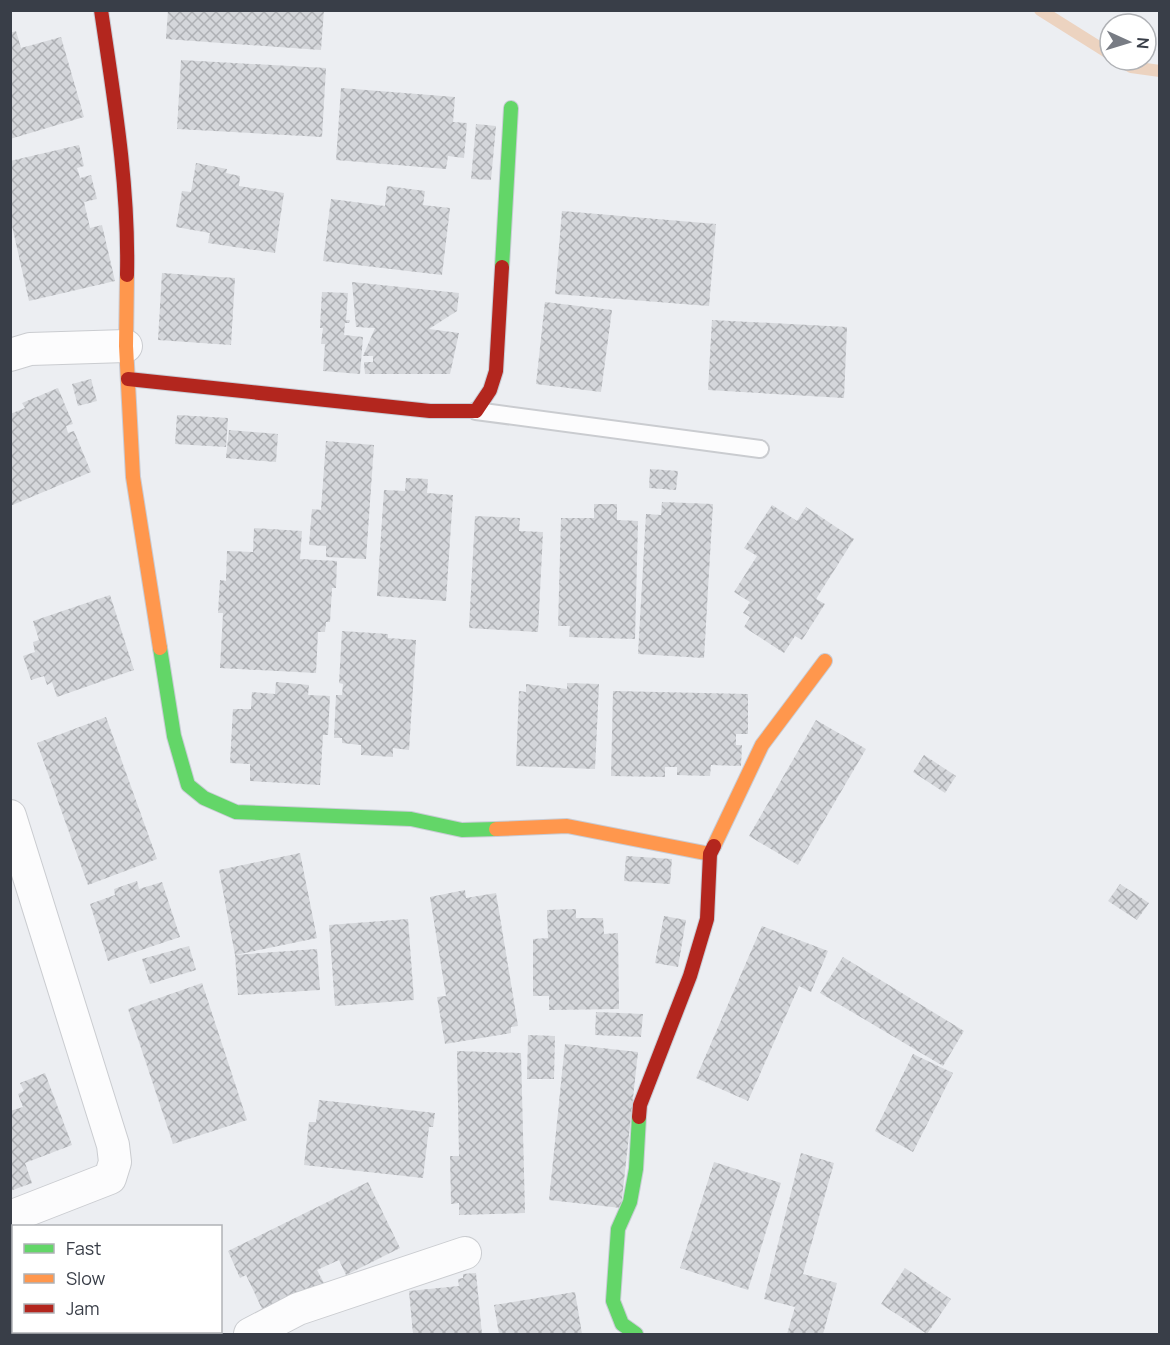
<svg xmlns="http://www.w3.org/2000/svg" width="1170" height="1345" viewBox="0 0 1170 1345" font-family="Manrope,sans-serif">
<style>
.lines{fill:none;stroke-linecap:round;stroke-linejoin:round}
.stream{stroke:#ecd3c0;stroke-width:12}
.building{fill:url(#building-cross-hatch)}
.lane-casing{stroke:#caccd0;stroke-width:20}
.street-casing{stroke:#caccd0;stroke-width:34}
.fast-casing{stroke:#c8ccd5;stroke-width:16}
.slow-casing{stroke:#c8ccd5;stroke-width:16}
.jam-casing{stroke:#c8ccd5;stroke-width:16}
.lane{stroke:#fcfcfd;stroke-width:16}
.street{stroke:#fcfcfd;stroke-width:32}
.fast{stroke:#63d668;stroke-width:14}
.slow{stroke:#ff974d;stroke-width:14}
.jam{stroke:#b3261e;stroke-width:14}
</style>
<defs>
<pattern id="building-cross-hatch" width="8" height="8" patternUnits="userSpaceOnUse" patternTransform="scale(1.5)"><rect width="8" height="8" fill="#d5d7db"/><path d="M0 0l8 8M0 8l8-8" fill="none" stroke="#aeb0b4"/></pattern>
</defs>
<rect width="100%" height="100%" fill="#eceef2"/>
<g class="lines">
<g class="stream">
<polyline points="1040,10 1110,54"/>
<polyline points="1120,60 1131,67 1160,71"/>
</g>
</g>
<g class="building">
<polygon points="168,10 324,10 321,50 166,39"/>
<polygon points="16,31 21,48 61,37 84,117 10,139 10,33"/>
<polygon points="181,60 326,68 322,137 177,129"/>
<polygon points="341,88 455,97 453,122 467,123 464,158 448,156 446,169 336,160"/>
<polygon points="476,124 496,126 491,180 471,179"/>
<polygon points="79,145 84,166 77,168 80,178 91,175 97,199 84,202 90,228 102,225 115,281 29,301 10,217 10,161"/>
<polygon points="196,163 227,169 226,173 240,176 239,186 284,193 275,253 208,243 210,233 176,227 182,191 191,192"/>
<polygon points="387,186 425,191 423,205 450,208 442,275 323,261 331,199 385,206"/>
<polygon points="562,211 716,224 709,306 555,294"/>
<polygon points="162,273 235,278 231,345 158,340"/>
<polygon points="352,282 459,293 457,311 429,329 459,333 450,374 365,374 364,362 373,362 373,356 363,356 375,328 356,327"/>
<polygon points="322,292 348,293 346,320 350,320 349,323 345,323 344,335 363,337 360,374 323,371 325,344 321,344 323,328 320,328"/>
<polygon points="545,302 612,310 601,392 536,384"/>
<polygon points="712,320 847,327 844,398 708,390"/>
<polygon points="91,379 97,401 78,406 72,384"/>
<polygon points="58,388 73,424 66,426 68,433 74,431 91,472 10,506 10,414 25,408 22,403"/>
<polygon points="177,415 228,418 226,447 175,444"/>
<polygon points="229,430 278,434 276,462 226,458"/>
<polygon points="326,441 374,445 366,559 326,557 326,546 309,545 312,509 321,510"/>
<polygon points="650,469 678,471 676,490 649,488"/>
<polygon points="406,478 428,479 427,493 453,495 446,601 377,596 384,490 405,491"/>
<polygon points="662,502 713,504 704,658 638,654 646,514 661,515"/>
<polygon points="594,504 617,504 617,520 638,521 635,639 569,637 570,626 558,626 561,518 594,518"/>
<polygon points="772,505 797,521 806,507 854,539 816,599 825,604 802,640 795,636 784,653 744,627 750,617 743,613 750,602 734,592 757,556 744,548"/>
<polygon points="475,516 520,518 519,531 543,532 538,632 469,628"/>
<polygon points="254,528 302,531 300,559 337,561 336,588 332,588 330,622 326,622 325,632 318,632 316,673 220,668 223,613 218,613 220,580 226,581 227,551 253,552"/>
<polygon points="110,595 134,670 57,697 52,682 47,685 44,676 31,680 23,656 35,652 33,642 39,640 33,621"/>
<polygon points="342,631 388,634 388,638 416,640 409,750 393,748 393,757 361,755 361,745 342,743 342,738 334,738 336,695 342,695 343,684 339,683"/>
<polygon points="276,682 309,685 308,695 330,696 328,735 323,735 320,785 250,781 250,764 230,763 233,709 251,709 252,692 275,694"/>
<polygon points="567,683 599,684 595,769 516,766 519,691 526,692 526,684 567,689"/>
<polygon points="613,691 748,694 748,734 736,734 736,745 742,745 741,766 711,765 710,776 677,775 677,767 665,767 665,777 611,776"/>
<polygon points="106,717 157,859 88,885 37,743"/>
<polygon points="816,720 866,749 798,865 749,836"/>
<polygon points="924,755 956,776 945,793 913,772"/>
<polygon points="300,853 317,938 235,955 317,949 320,990 238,995 235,955 219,870"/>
<polygon points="626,856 672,859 670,884 624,881"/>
<polygon points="137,881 139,889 162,882 180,937 108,961 90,904 115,895 114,889"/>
<polygon points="1120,884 1149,903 1137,920 1108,901"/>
<polygon points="465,890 466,898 496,893 518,1026 511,1027 511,1033 445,1044 437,997 446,996 430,897"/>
<polygon points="576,909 576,918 603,918 604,934 618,933 619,1009 549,1010 549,996 533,996 533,939 548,938 547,910"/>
<polygon points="664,916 686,920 678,967 655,963"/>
<polygon points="408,919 414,1000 335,1006 329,925"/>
<polygon points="762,926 828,951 811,992 799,986 748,1101 696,1078"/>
<polygon points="189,946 196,970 150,984 142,959"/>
<polygon points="843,957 964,1031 943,1066 820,993"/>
<polygon points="202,983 247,1120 173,1144 128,1009"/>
<polygon points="596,1012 643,1014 641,1037 595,1035"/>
<polygon points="528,1035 555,1036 554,1079 527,1079"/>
<polygon points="565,1044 638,1052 621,1208 549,1200"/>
<polygon points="457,1051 521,1053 525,1213 459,1215 459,1203 451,1204 450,1156 459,1156"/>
<polygon points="913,1054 953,1073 913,1152 875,1131"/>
<polygon points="45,1073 72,1145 25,1163 32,1183 10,1191 10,1111 23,1107 18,1094 24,1091 20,1083"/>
<polygon points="319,1100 435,1113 433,1127 429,1127 423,1178 304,1165 309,1122 316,1122"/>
<polygon points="801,1153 834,1163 803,1274 837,1283 823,1334 787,1334 795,1307 764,1299"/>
<polygon points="714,1162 781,1183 748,1290 680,1268"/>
<polygon points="368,1182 400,1248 346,1275 339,1260 317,1270 324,1283 264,1313 246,1275 240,1278 228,1251"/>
<polygon points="905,1268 951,1299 927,1334 881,1304"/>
<polygon points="476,1273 482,1334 413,1334 409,1291 459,1286 458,1279 463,1278 463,1274"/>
<polygon points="10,1289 14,1293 14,1332 43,1332 45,1334 10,1334"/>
<polygon points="575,1292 582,1334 499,1334 494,1305"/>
<polygon points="64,1332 160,1332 155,1334 66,1334"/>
</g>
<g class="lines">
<defs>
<polyline id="lane" points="476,411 760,449"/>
<g id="street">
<polyline points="10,355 30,349 126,346"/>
<polyline points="10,816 113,1145 115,1162 110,1178 10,1217"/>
<polyline points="250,1334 298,1309 465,1253"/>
</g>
<g id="fast">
<polyline points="502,267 511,108"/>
<polyline points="160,648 174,736 188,785 204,798 236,812 411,819 462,830 496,829"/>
<polyline points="636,1334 622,1324 613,1301 618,1229 630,1202 636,1169 639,1117"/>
</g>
<g id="slow">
<polyline points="127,275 126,346 133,477 160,648"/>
<polyline points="496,829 567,826 710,854"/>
<polyline points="714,846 762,745 825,661"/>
</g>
<g id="jam">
<path d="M101,10c13,88 28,175 26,265"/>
<polyline points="128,379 430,411 476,411 490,390 496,371 502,267"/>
<polyline points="639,1117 640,1105 690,976 707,919 710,854 714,846"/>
</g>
</defs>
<use href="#lane" class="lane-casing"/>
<use href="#street" class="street-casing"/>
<use href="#fast" class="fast-casing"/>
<use href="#slow" class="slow-casing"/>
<use href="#jam" class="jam-casing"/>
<use href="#lane" class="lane"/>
<use href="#street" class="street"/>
<use href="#fast" class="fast"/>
<use href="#slow" class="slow"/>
<use href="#jam" class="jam"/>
</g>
<rect width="1170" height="1345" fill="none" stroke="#393e48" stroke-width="24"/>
<rect x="12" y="1225" width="210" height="108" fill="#ffffff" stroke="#b0b2b6" stroke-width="1.5"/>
<rect x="24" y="1244" width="30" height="9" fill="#63d668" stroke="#b0b2b6" stroke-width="1.5"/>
<text x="66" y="1255" font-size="18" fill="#393e48">Fast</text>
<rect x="24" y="1274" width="30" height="9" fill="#ff974d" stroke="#b0b2b6" stroke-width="1.5"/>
<text x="66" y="1285" font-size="18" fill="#393e48">Slow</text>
<rect x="24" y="1304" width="30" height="9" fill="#b3261e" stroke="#b0b2b6" stroke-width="1.5"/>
<text x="66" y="1315" font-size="18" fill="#393e48">Jam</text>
<g transform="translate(1128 42) rotate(94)"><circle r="28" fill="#ffffff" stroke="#b0b2b6" stroke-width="1.5"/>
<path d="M0-4.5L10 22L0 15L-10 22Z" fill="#787c84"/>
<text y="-9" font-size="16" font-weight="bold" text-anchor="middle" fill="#393e48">N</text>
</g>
</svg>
